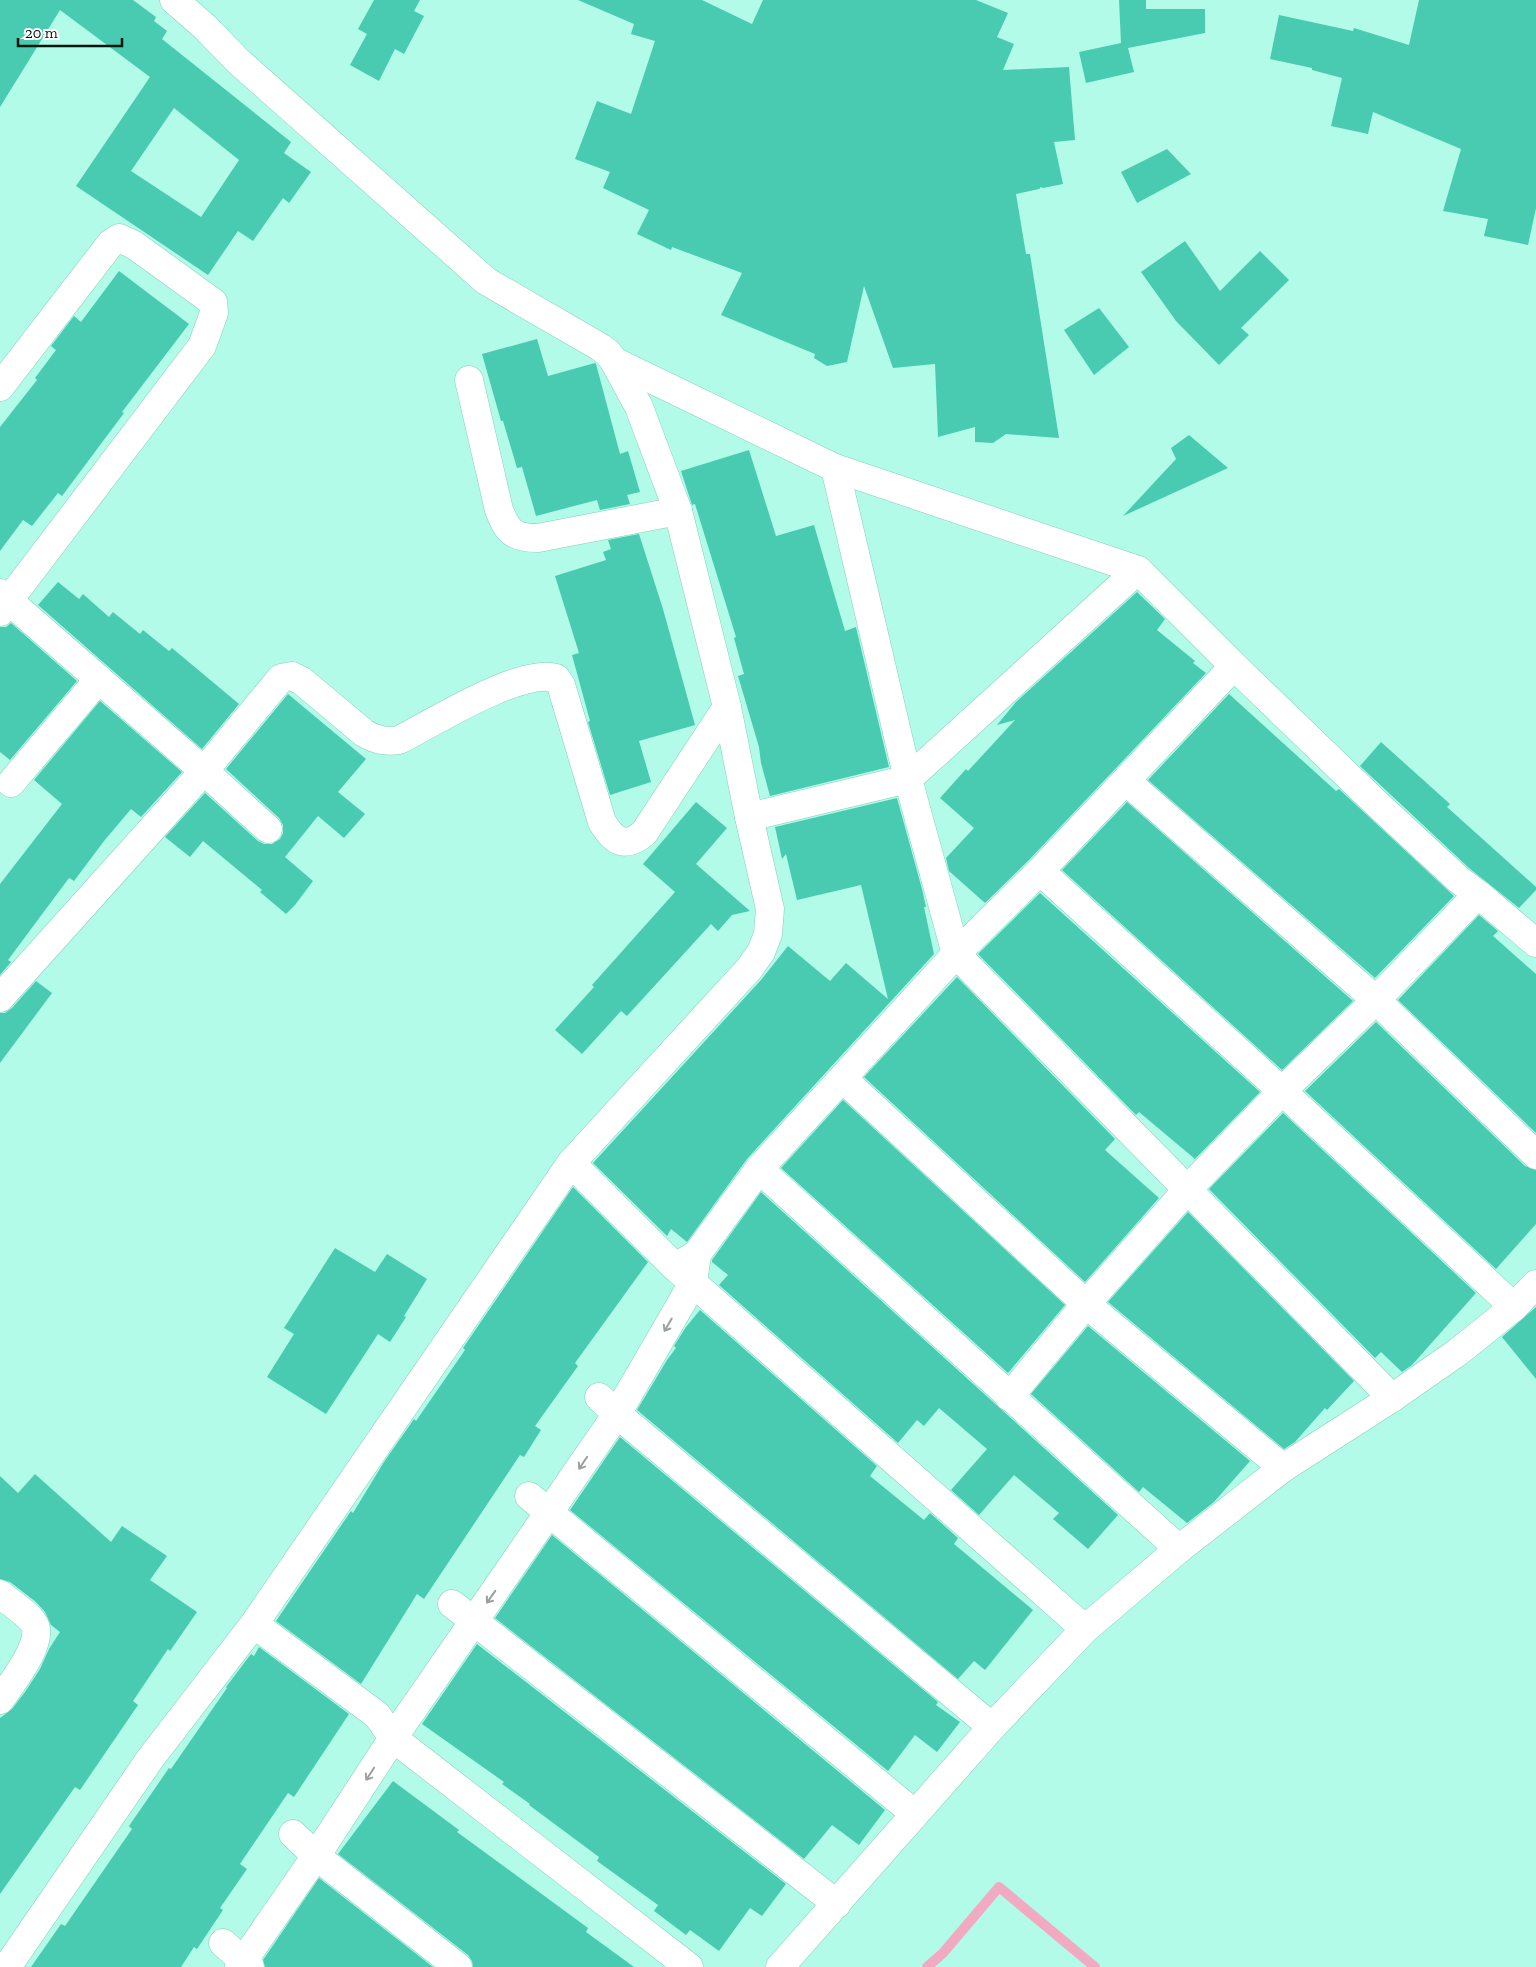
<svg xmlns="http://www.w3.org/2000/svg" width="1536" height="1967" viewBox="0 0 1536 1967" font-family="'Zilla Slab',serif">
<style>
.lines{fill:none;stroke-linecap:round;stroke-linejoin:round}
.stream{stroke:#f2aac3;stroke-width:10}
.building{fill:#48cbb1;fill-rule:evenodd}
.minor-casing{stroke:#86cebc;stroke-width:29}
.minor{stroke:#fff;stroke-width:28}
.oneway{stroke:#99a19f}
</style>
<rect width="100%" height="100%" fill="#b2fbe8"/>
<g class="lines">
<polyline class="stream" points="927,1967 943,1953 999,1887 1095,1967"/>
</g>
<g class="building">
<path d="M0,0h133l23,17 -2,4 13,10 -5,8 129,103 -7,11 27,19 -22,31 -6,-5 -30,43 -15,-10 -30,44 -132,-89 74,-109 -90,-67 -60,97zM174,108l65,52 -38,57 -70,-46z"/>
<polygon points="374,0 420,0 414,11 424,16 404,54 395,49 379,81 350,65 367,34 358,29"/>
<polygon points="578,0 702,0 752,24 763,0 976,0 1008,13 997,37 1014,44 1003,70 1069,67 1075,140 1054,142 1063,184 1043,188 1041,187 1039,189 1016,194 1026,254 1030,254 1059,438 1006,434 993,443 975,442 975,427 938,437 935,364 893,368 864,286 847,362 827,366 814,358 815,354 721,315 742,273 672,247 671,250 637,234 649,210 603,188 610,172 575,159 597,101 631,114 655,41 631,34 634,24"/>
<polygon points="1119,0 1146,0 1146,9 1205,9 1205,33 1128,48 1134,72 1086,83 1079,52 1121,43"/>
<polygon points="1419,0 1536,0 1536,208 1528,245 1484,236 1488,219 1443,211 1461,149 1373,112 1368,134 1331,126 1342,78 1312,70 1312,68 1270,59 1279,15 1353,31 1354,28 1409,45"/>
<polygon points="1167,149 1191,174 1137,203 1121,172"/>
<polygon points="1185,241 1220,291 1260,251 1289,280 1241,328 1249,335 1219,365 1176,321 1141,272"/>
<polygon points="119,271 189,324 122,412 124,413 62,496 58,493 32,526 23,520 0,551 0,427 37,380 35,378 56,350 51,346 74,316 81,322"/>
<polygon points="1099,308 1129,347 1094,375 1064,330"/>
<polygon points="537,339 548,376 595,363 596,364 620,454 628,451 640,492 627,495 630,504 600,510 597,500 536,516 522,467 517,468 503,421 501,421 482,354"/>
<polygon points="1189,435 1228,468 1123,516 1176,459 1171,448"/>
<polygon points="749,450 776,536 814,525 845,631 856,627 889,767 770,796 761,763 759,747 738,676 744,674 734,638 736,637 695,504 692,505 681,471"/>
<polygon points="639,534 663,609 695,725 639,741 651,782 610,795 588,722 590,721 572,655 579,653 555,576 606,560 603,552 611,549 608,540"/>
<polygon points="58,582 79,599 83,594 109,617 113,612 140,634 143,630 169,651 172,648 239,704 202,749 38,605"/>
<polygon points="1137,592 1165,619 1157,630 1195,661 1193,663 1206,673 1029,860 985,903 949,871 946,858 974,828 940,798 966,769 968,771 1015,720 997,725 1016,702"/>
<polygon points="11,623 77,681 10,760 0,752 0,627 6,627"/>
<polygon points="288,694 366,759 338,792 365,814 344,838 318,816 285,857 313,881 295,905 286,914 260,892 262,890 203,841 190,857 165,837 205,793 258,841 264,844 272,844 280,839 283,833 283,825 279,818 226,769"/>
<polygon points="1229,694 1336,791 1339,789 1454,896 1375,978 1148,780"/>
<polygon points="100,701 182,772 141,817 131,809 104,841 74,881 69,878 8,960 11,962 0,975 0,884 62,804 34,780"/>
<polygon points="1381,742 1450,804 1447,807 1536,887 1536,890 1519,908 1469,868 1360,766"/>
<polygon points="897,798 922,889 926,907 924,907 934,954 747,1159 687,1242 671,1229 667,1236 593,1163 761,980 788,946 830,981 846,963 888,999 861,885 797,900 786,854 782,859 775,827"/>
<polygon points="696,802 727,828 696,864 750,911 732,915 718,931 711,924 627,1016 621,1011 582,1054 555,1030 594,987 592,985 675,892 643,864"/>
<polygon points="1127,802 1353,1001 1282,1070 1062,870"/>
<polygon points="1040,893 1260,1092 1195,1159 1139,1112 1136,1115 978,954"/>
<polygon points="1479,915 1498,931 1493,936 1536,974 1536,1133 1398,1000"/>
<polygon points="957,977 1115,1139 1105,1150 1159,1198 1085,1282 864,1077"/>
<polygon points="36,981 52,993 0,1063 0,1013 5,1013 12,1008"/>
<polygon points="1376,1022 1525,1166 1536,1170 1536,1224 1496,1269 1305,1091"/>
<polygon points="843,1100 1065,1305 1008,1373 781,1168"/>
<polygon points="1283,1113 1476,1293 1412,1365 1402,1372 1381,1352 1375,1358 1209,1189"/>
<polygon points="573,1187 648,1262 575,1363 578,1366 535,1426 541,1430 524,1457 520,1455 424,1599 417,1594 361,1684 276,1621 351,1511 353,1513 384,1462 414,1419 416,1421 465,1350 463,1348"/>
<polygon points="761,1192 1118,1515 1088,1549 1053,1519 1059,1513 1014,1475 979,1515 951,1490 987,1449 939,1408 924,1426 917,1420 898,1443 719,1285 728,1275 712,1262 712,1260"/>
<polygon points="1188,1212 1354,1381 1327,1410 1325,1408 1295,1442 1284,1449 1108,1302"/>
<polygon points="335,1248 375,1272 387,1254 427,1279 404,1316 406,1317 390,1342 378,1334 326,1414 267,1377 294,1334 284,1328"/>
<polygon points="1536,1307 1536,1379 1502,1337"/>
<polygon points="700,1310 877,1466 870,1476 924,1520 930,1513 958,1538 954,1544 1033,1610 985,1670 974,1661 958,1679 637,1410 667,1360 676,1348 674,1346 686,1327"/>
<polygon points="1088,1326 1250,1461 1214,1502 1187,1523 1143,1487 1139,1492 1031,1394"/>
<polygon points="620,1437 938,1702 936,1705 960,1722 937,1752 915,1735 888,1771 570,1510"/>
<polygon points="35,1474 111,1542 122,1526 167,1556 150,1580 197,1612 170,1651 168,1649 133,1701 138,1705 80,1790 75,1787 0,1894 0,1718 12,1709 25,1692 40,1669 49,1649 60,1632 51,1625 45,1612 36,1602 10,1582 0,1579 0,1476 18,1493"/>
<polygon points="552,1535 885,1810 859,1845 832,1825 804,1859 495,1618"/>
<polygon points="477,1644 786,1884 762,1916 750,1908 719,1951 690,1930 686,1935 654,1911 658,1905 597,1861 599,1857 529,1805 530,1804 502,1784 504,1782 422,1724"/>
<polygon points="259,1647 349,1714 294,1797 288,1793 240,1864 247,1869 220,1908 223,1910 197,1949 194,1947 181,1967 31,1967 61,1924 65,1926 132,1829 129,1826 169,1768 171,1769 227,1688 226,1687 251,1654 254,1656"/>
<polygon points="393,1781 459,1830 457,1832 588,1928 586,1932 634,1967 473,1967 472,1961 468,1955 338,1854"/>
<polygon points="319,1878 433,1967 265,1967 263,1960"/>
</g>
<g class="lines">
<defs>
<g id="minor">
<polyline points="614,361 835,468 1138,570 1234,666 1375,802 1459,880 1478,894 1376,1000 1282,1091 1187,1190 1086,1304 1009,1397"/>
<path d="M469,380l30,130c9,22 14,28 39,28l140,-27"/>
<polyline points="0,387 111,243 119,238 134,245 213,302 214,313 202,346 0,612"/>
<polyline points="835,468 908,779 956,954 1392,1398"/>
<path d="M0,593l204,178 77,-93 11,-2 10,5 62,52c12,7 21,9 35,7 34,-17 120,-72 157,-62l5,7 41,137c12,20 23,27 42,11l83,-126"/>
<polyline points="1126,781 1376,1000 1536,1155"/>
<polyline points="11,783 99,679"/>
<polyline points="749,817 908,779 1138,570"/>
<polyline points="1040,871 1282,1091 1514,1307"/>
<polyline points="1478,894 1536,943"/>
<polyline points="0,998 204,771 268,829"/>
<polyline points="843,1079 1086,1304 1283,1468"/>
<polyline points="571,1163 675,1267 1085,1629"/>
<polyline points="759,1169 1179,1549"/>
<polyline points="675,1267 697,1254 759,1169 956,954 1040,871 1234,666"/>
<polyline points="599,1397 617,1414 992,1727"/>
<polyline points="529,1496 915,1814"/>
<path d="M0,1594c10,9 25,17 33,28 14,18 -22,62 -33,78"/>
<polyline points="452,1604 837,1904"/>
<polyline points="254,1624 377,1715 393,1738 689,1967"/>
<polyline points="293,1834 316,1856 458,1967"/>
<polyline points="223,1943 250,1967"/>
<polyline points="7,1967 150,1759 254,1624 571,1163 749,969 761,952 768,934 770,909 749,817 727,707 678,511 639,407 614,361 608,353 600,347 486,281 238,61 205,27 174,0"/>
<polyline points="239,1967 316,1856 393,1738 617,1414 693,1283 697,1254"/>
<polyline points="780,1967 992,1727 1085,1629 1179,1549 1283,1468 1392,1398 1458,1352 1514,1307 1536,1284"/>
</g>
</defs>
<use href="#minor" class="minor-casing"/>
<use href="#minor" class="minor"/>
</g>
<defs><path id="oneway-shaft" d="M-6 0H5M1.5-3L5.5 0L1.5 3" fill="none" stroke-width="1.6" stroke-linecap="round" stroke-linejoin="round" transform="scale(1.25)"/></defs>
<g class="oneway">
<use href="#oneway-shaft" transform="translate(668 1325) rotate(120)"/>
<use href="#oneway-shaft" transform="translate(583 1463) rotate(124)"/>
<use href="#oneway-shaft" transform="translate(491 1597) rotate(125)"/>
<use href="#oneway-shaft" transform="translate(370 1774) rotate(123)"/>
</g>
<path d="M18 38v8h104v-8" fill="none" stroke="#00140e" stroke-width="2.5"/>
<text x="25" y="38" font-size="15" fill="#00140e" stroke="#ffffff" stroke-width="4" paint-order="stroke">20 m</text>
</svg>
